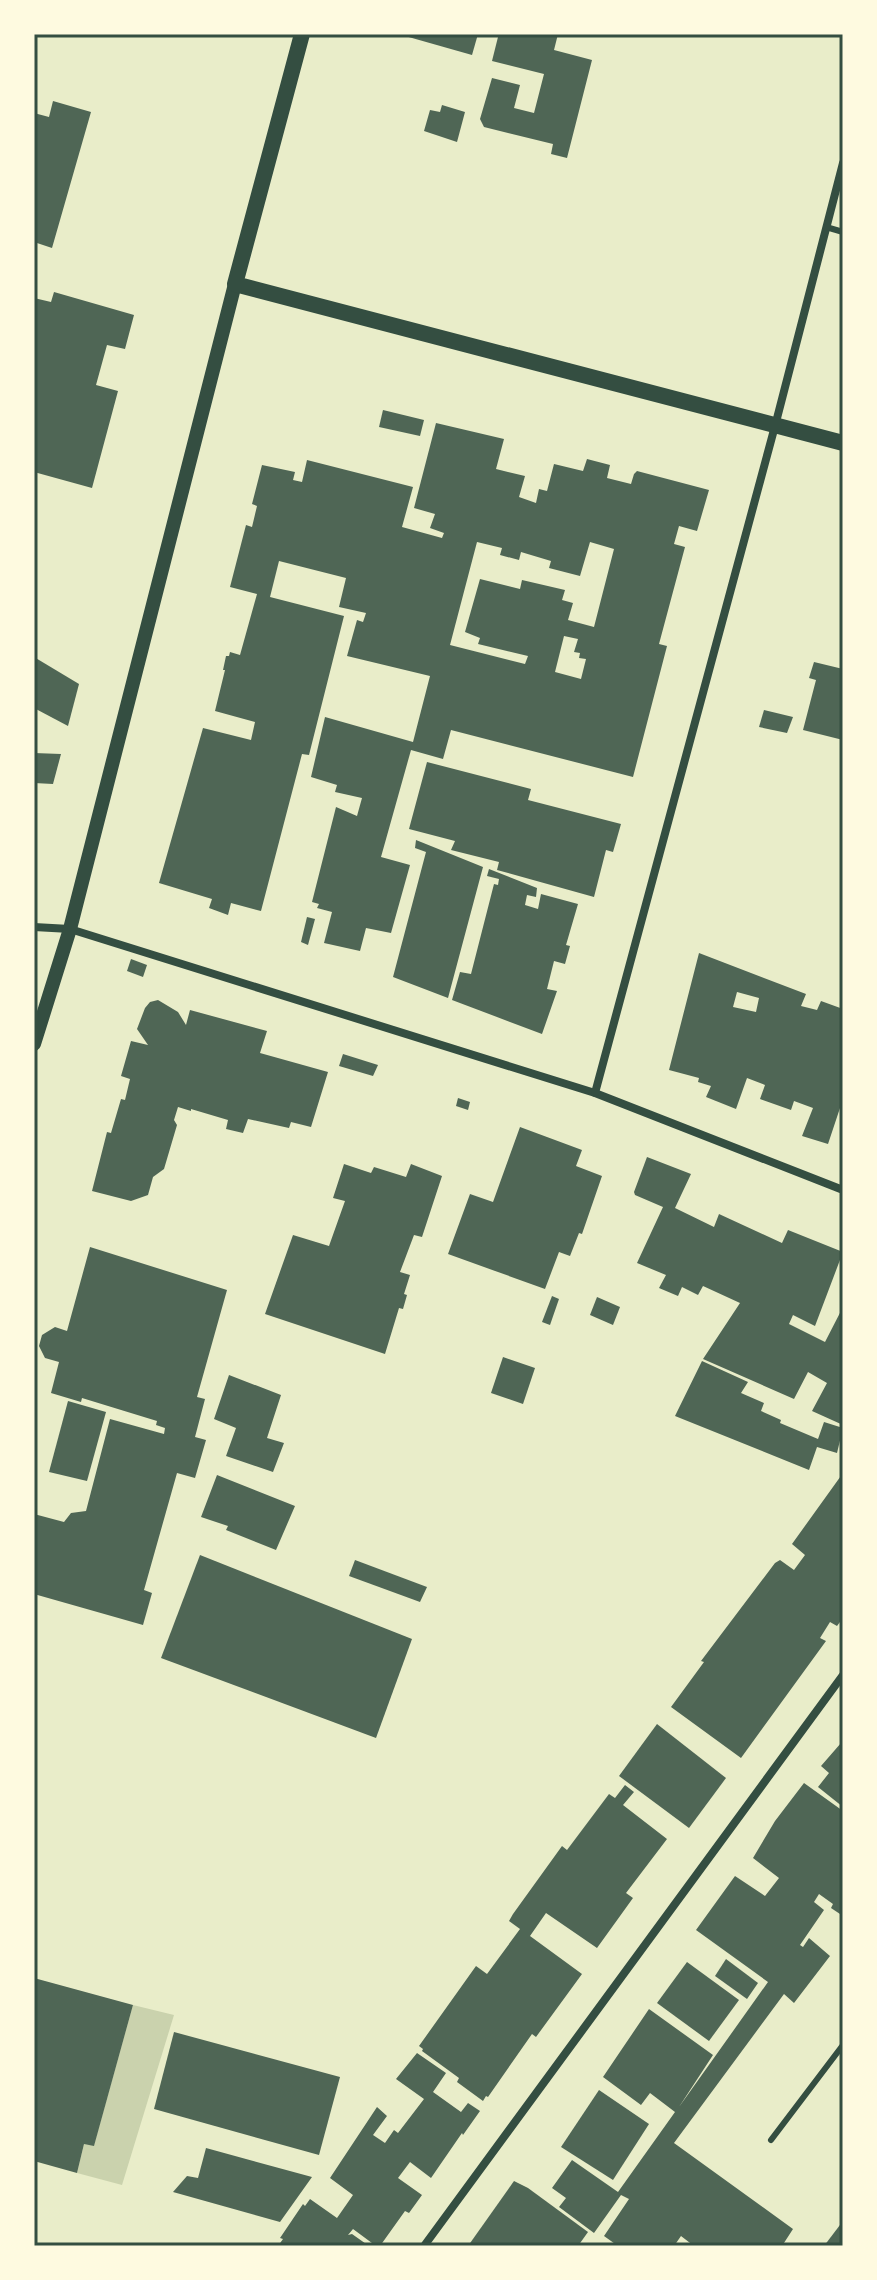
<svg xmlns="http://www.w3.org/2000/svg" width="877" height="2280" viewBox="0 0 877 2280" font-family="'Exo 2',sans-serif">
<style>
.green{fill:#cad2ad}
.building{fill:#4f6655;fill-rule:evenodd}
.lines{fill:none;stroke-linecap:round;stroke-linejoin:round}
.service{stroke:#344e41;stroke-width:6}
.minor{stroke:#344e41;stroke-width:8}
.tertiary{stroke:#344e41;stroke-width:14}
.secondary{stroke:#344e41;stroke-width:16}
.neatline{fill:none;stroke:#344e41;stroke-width:3}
</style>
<rect width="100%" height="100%" fill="#e9edc9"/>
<polygon class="green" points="133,2005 174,2015 122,2185 77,2173 84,2144 94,2145"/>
<g class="building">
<polygon points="398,34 478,34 472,55"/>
<polygon points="489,34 558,34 554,50 592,60 567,158 551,154 553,144 484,127 480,119 492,78 520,85 514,108 534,113 544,74 492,61 498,37"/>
<polygon points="53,101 91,112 52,248 34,242 34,113 49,117"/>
<polygon points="442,105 465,112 457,142 424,131 430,110 440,112"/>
<polygon points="54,292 134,315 125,349 107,345 96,385 118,391 92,488 34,472 34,298 51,302"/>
<polygon points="383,410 424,420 420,436 379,427"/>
<path d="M436,423l68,16 -8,30 29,7 -6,21 17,6 3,-14 8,2 7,-27 29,7 4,-12 23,6 -3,13 24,6 3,-10 3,-3 72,19 -12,41 -18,-5 -5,18 11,3 -26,97 8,2 -34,131 -182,-47 -8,29 -32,-9 -30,107 29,8 -19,68 -25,-5 -6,23 -36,-8 8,-31 -15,-4 2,-4 -7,-2 24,-95 21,9 5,-18 -27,-6 2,-7 -26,-8 14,-60 88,25 17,-66 -83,-20 10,-36 6,2 3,-9 -27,-6 7,-29 -67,-17 -9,36 74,19 -35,139 -7,-1 -41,157 -30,-8 -3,12 -19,-7 3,-9 -53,-16 44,-155 48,12 4,-18 -40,-11 10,-41h-2l3,-14h3l1,-4 10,3 17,-61 -27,-7 16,-62 6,2 5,-21 -5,-2 10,-39 33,7 -2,8 9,2 5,-22 106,27 -11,40 40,11 2,-5 -14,-5 5,-14 -21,-6zM477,542l25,6 -2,7 19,5 2,-8 30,9 -2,7 31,8 10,-34 24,7 -20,78 -26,-7 5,-17 -11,-3 3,-10 -43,-10 -2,9 -40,-10 -15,53 15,6 -2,6 50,12 -3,8 -75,-19zM564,636l14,3 -4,13 6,1 -1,5 7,1 -5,20 -26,-7z"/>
<polygon points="34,657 79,684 68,726 34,708"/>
<polygon points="814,662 843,669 843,740 803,730 816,680 809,678"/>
<polygon points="764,710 793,717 787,733 759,727"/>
<polygon points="34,753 61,754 53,784 34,783"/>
<polygon points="427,762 531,789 528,800 621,824 613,852 606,850 594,897 497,870 499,862 451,850 455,841 409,829"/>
<polygon points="416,840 483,867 448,998 393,977 426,852 415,848"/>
<polygon points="489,869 537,888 536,897 527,895 525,905 538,909 541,894 578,904 566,945 570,946 565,964 554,961 547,989 557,991 542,1034 452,1000 460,972 471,974 494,884 498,885 499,879 487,876"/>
<polygon points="307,917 315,919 308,945 301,942"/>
<path d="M699,953l107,41 -5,12 16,4 4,-9 22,8v90l-15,45 -26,-8 11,-28 -19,-7 -3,9 -31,-11 5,-14 -18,-7 -11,31 -30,-12 5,-11 -13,-4 1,-4 -30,-8zM737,992l22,6 -3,14 -23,-5z"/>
<polygon points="131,959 147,965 143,977 127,971"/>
<polygon points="158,1000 178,1012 186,1025 190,1010 267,1031 260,1053 328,1072 311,1127 291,1122 289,1128 248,1119 243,1133 226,1129 228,1120 191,1109 191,1111 178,1107 174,1120 177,1125 164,1169 153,1177 148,1195 131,1201 92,1191 107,1132 111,1133 121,1099 125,1100 130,1079 121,1076 131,1041 148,1045 137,1029 145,1008 150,1002"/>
<polygon points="343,1054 378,1065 373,1076 339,1066"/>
<polygon points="458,1098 470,1102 468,1110 456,1106"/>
<polygon points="520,1127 582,1150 576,1166 602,1176 582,1234 579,1233 570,1256 559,1252 545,1289 448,1254 470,1194 493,1202"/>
<polygon points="647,1157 691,1174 675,1208 714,1227 719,1214 782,1243 788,1230 843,1252 815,1326 793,1315 789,1324 825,1342 843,1307 843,1425 812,1411 827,1383 808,1372 794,1399 703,1359 740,1303 703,1286 698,1295 682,1287 678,1296 659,1288 666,1275 637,1263 663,1207 635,1195 634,1192"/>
<polygon points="344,1164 371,1173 374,1167 406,1177 411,1164 442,1176 422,1237 414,1235 400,1272 410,1275 404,1294 407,1295 403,1309 399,1308 385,1354 265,1314 293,1235 329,1246 345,1201 333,1198"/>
<polygon points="90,1247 227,1290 197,1397 205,1399 195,1437 206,1440 195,1478 177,1473 144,1590 152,1593 143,1625 34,1594 34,1514 64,1522 71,1513 86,1511 110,1419 164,1434 165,1428 156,1425 157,1421 82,1398 81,1402 51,1393 59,1362 45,1358 39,1346 42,1335 55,1327 67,1331"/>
<polygon points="552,1296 559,1299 550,1325 542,1322"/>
<polygon points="597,1297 620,1307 613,1325 590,1315"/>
<polygon points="503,1357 535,1368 523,1404 491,1393"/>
<polygon points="702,1361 748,1382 741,1393 764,1403 761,1411 781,1420 780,1423 818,1439 824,1422 843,1428 837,1453 817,1447 809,1470 675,1416"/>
<polygon points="229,1375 281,1395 267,1438 284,1443 273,1472 226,1456 236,1428 214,1419"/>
<polygon points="68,1401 106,1412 87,1481 49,1472"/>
<polygon points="843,1473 843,1618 837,1626 830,1622 820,1638 826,1641 741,1758 671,1707 704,1662 701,1661 775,1563 780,1560 794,1570 805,1555 792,1544"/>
<polygon points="217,1475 295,1506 276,1550 226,1530 228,1526 201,1517"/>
<polygon points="200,1555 412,1639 376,1738 161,1658"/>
<polygon points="355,1560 427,1587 420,1602 349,1576"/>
<polygon points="657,1724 726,1778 689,1828 619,1776"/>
<polygon points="841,1743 843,1745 843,1807 818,1787 829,1773 821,1766"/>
<polygon points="804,1783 843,1811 843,1916 831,1908 833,1904 819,1894 814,1902 824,1910 800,1945 803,1947 809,1938 830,1956 794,2003 784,1994 674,2143 793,2229 782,2246 694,2246 681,2236 674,2246 618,2246 604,2236 629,2199 621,2195 594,2233 559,2207 566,2198 552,2188 572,2160 618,2192 675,2112 650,2093 641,2105 603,2077 649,2009 713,2055 679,2107 768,1982 696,1930 735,1876 765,1896 779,1878 753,1858 775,1821"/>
<polygon points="625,1785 634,1792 623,1805 667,1839 626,1893 633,1898 597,1948 546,1913 530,1936 582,1974 536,2037 532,2034 488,2097 486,2096 483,2101 457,2082 459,2078 422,2051 423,2049 419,2046 476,1966 487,1974 520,1929 509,1921 513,1914 562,1846 567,1850 609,1794 615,1798"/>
<polygon points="726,1959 758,1983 747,1999 715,1976"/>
<polygon points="687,1962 739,2000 709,2041 657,2003"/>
<polygon points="34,1978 133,2005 94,2146 84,2144 77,2173 34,2161"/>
<polygon points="174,2032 340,2077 319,2155 154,2109"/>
<polygon points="417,2053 446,2073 433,2092 461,2112 468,2103 480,2111 463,2135 462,2133 431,2178 410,2162 398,2178 422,2195 409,2213 405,2211 380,2246 376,2246 353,2229 348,2235 352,2234 369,2246 278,2246 283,2239 280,2238 303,2204 305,2206 310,2199 337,2218 353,2195 330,2178 377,2107 387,2116 373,2135 385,2143 394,2130 398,2133 424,2099 396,2079"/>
<polygon points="599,2090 649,2124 613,2180 561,2147"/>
<polygon points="206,2148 312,2177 280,2222 173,2192 187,2176 198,2178"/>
<polygon points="514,2181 528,2188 588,2232 578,2246 468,2246"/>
<polygon points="843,2221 843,2246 824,2246"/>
</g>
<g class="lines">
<g class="service">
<polyline points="826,227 843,232"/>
<polyline points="771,2140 843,2045"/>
</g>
<g class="minor">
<polyline points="34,927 70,929 595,1093 843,1190"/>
<polyline points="595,1093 775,426 843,163"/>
<polyline points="424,2246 843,1675"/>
</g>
<polyline class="tertiary" points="34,1044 70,929 235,284"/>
<polyline class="secondary" points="302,34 235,284 843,443"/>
</g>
<rect width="877" height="2280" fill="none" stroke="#fefae0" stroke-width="72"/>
<rect x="36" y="36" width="805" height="2208" class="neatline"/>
</svg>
